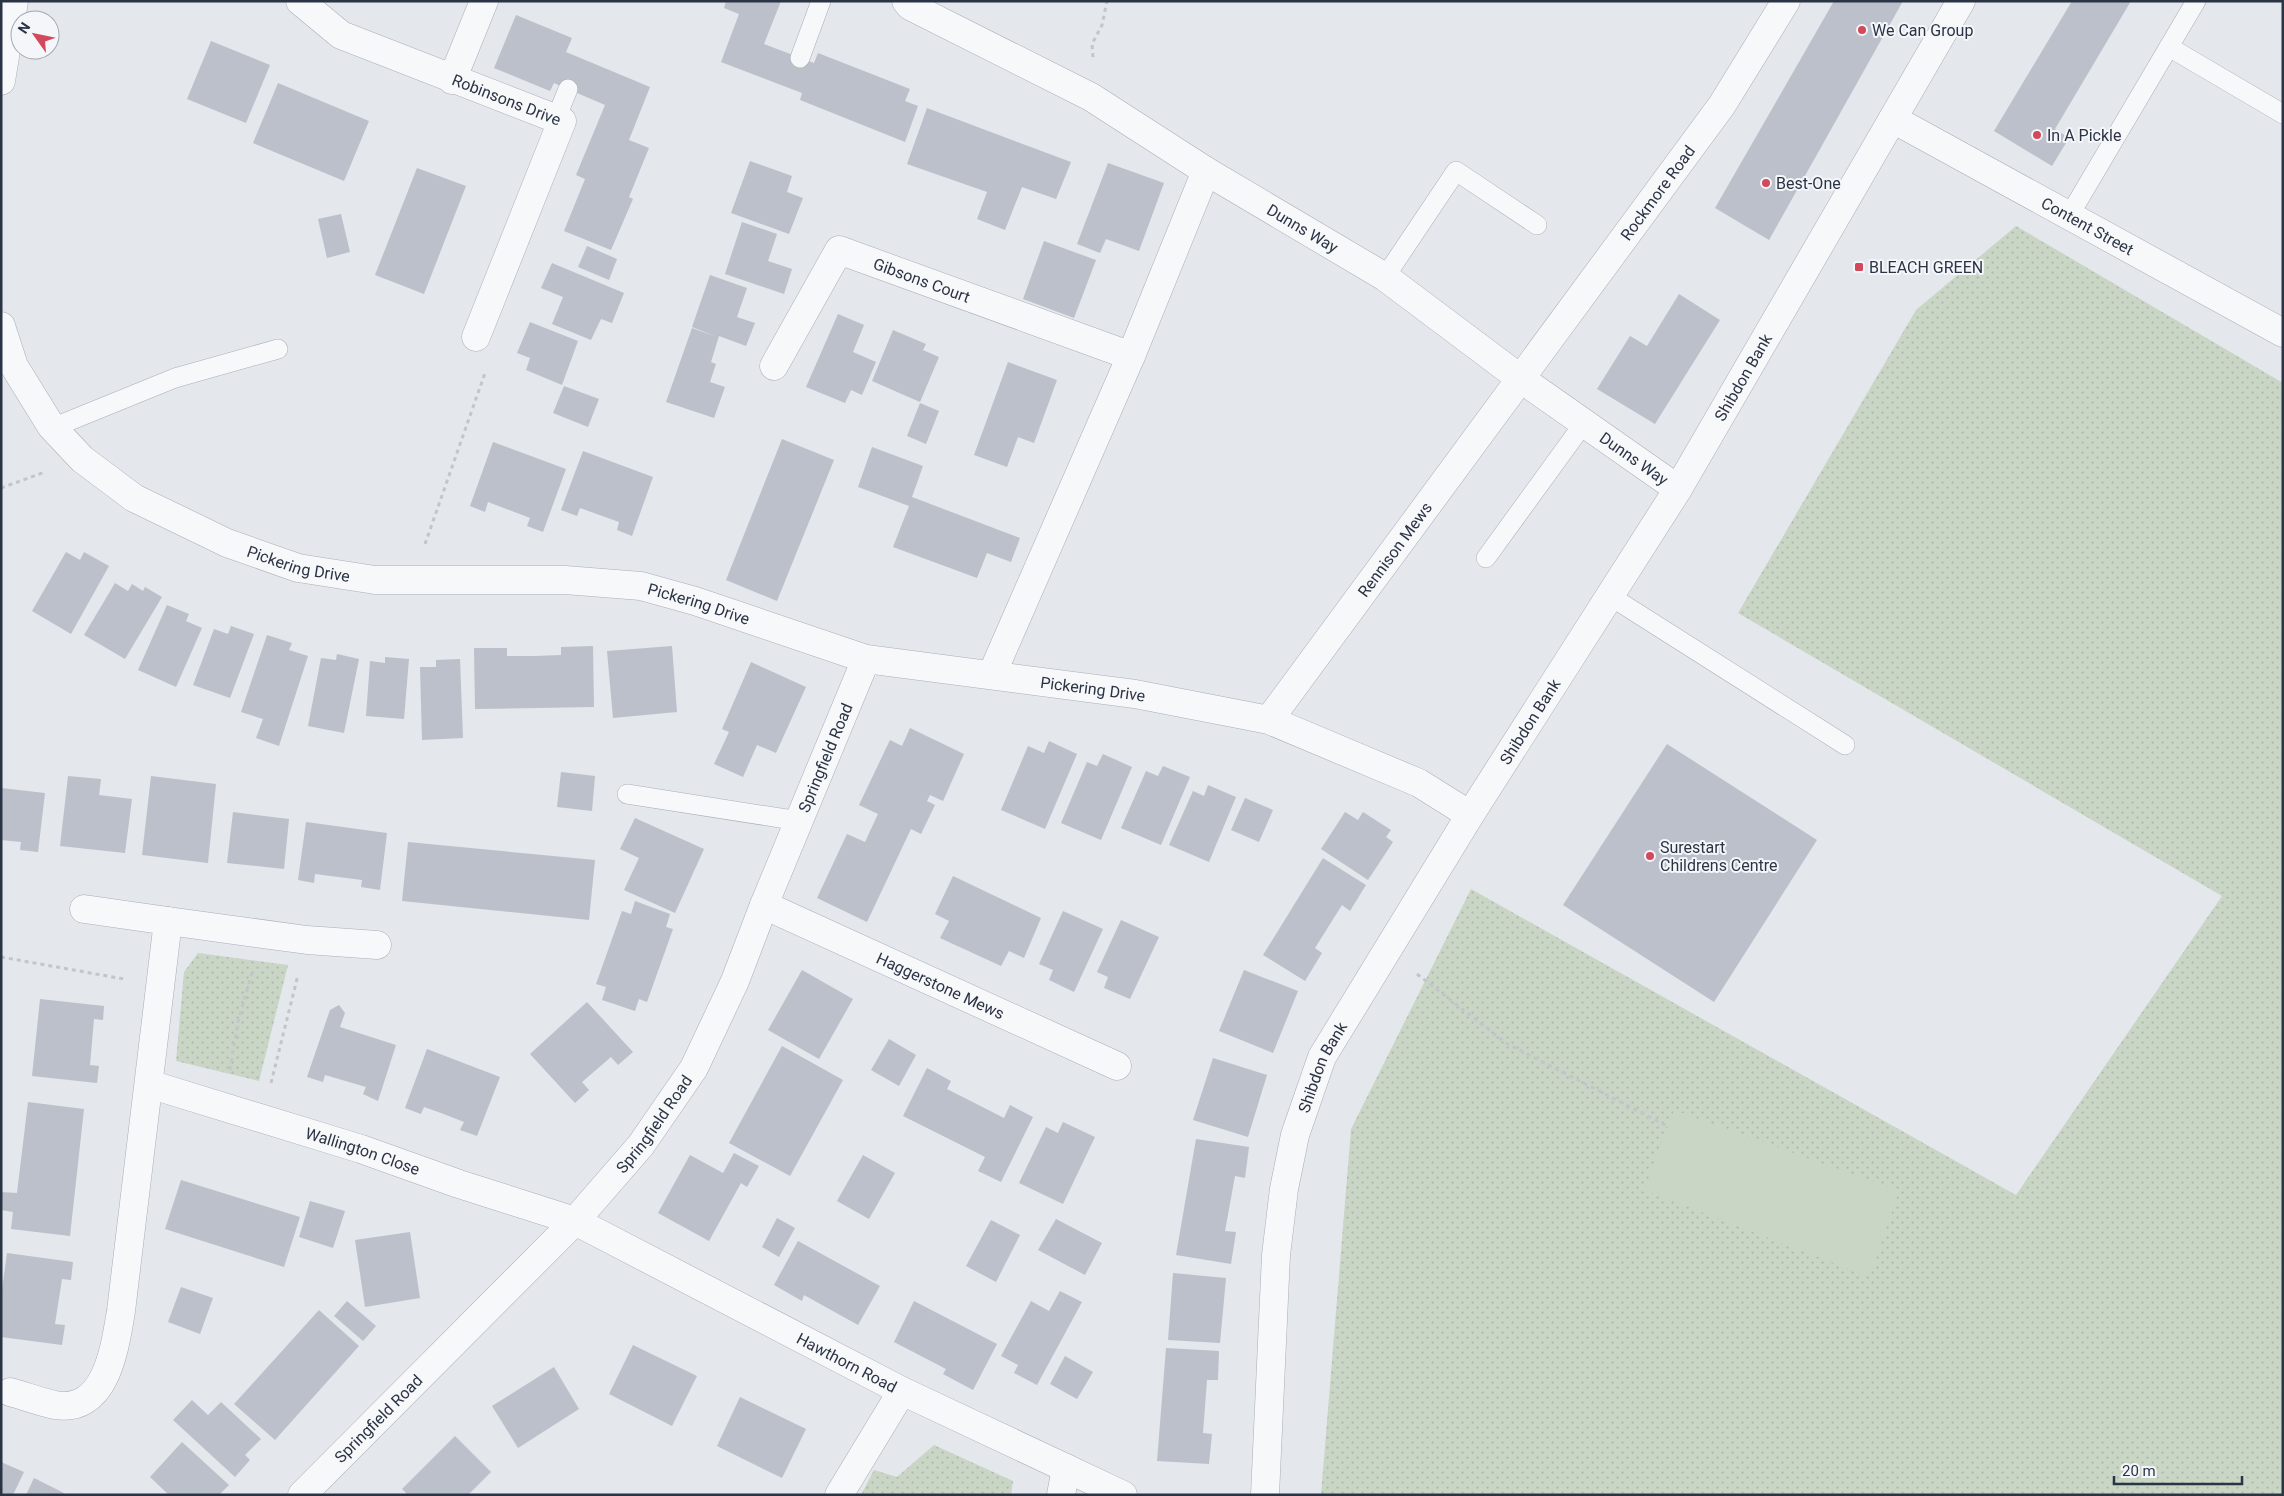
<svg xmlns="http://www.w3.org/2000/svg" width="2284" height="1496" viewBox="0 0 2284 1496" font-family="Roboto,sans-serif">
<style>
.green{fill:url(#green-dots)}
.pitch{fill:#c9d6c5}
.building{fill:#bbc0ca}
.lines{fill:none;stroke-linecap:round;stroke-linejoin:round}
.service-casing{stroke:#a9aeb7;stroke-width:20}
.minor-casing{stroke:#a9aeb7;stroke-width:29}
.tertiary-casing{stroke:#a9aeb7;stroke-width:29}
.path{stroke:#c2c5cb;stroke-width:3;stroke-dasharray:4 4;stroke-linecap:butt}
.service{stroke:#f7f8fa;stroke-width:19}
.minor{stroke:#f7f8fa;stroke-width:28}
.tertiary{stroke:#f7f8fa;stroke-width:28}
.poi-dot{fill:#d1495b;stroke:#f4f6f9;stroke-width:2}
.labels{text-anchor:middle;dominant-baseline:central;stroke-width:4;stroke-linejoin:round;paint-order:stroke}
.poi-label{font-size:16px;fill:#2b3445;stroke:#f4f6f9;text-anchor:start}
.street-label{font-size:16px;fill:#2b3445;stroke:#f4f6f9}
</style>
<defs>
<pattern id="green-dots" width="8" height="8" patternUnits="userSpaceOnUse" patternTransform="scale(1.25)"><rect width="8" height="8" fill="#c9d6c5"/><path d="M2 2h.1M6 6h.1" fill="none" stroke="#adb8ab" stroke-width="1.8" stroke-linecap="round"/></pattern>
</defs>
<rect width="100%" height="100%" fill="#e4e7ec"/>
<g class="green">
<polygon points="2016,226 2283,383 2283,1495 1321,1495 1351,1129 1471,889 2016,1195 2222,896 1738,613 1916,310"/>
<polygon points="198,953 288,965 259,1081 176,1061 184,972"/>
<polygon points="934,1445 1013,1481 1011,1495 861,1495 874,1470 897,1477"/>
</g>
<polygon class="pitch" points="1674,1110 1899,1191 1870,1277 1644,1190"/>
<g class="building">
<polygon points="726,1 781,1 764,44 814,63 818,53 910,89 905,101 918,106 905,142 800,100 802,93 721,62 739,14 724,8"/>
<polygon points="1834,1 1903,1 1769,240 1715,208"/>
<polygon points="2072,1 2131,1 2055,129 2069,138 2052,166 1994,131"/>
<polygon points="516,15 572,38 566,52 650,87 629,140 649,148 629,197 633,199 611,250 564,231 585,179 576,175 605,105 554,83 550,91 494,68"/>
<polygon points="211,41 270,65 246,123 187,99"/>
<polygon points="278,83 369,121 344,181 253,143"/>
<polygon points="927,108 1071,162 1056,199 1022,187 1005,230 977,219 987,192 907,164"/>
<polygon points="750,161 792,176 787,192 803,198 789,234 731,213"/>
<polygon points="1108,163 1164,183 1139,251 1106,239 1100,253 1077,244"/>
<polygon points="417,168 466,186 424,294 375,275"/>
<polygon points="341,214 350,252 327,258 318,219"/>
<polygon points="742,222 777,234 768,261 792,269 784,294 725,274"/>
<polygon points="1044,241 1096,260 1074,318 1023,299"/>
<polygon points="587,246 617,259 609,280 578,267"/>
<polygon points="552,263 624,293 612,323 601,319 591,340 552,324 563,297 541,288"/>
<polygon points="710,275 747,288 737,317 755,323 746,346 719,336 711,362 716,364 710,382 725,387 714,418 666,402 692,328 717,337 692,327"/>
<polygon points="1679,294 1720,320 1655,424 1597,389 1630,336 1647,346"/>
<polygon points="838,314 864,325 853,352 876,362 862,395 851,390 845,403 806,387"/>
<polygon points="530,322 578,341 562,385 526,370 530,358 517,353"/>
<polygon points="893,330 926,344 923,350 939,357 920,402 872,381"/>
<polygon points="1008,362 1057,380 1034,443 1018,437 1007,467 974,455"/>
<polygon points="564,386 599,399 588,427 553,413"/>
<polygon points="920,403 939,411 926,444 907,436"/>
<polygon points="782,439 834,460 777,601 726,580"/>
<polygon points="493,442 566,469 543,532 527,526 530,518 488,502 485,512 470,506"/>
<polygon points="872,447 923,466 912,497 1020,538 1011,562 987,553 977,578 893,547 909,506 858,487"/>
<polygon points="583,451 653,477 632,536 617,530 619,522 580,508 577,516 561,510"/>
<polygon points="66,552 80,560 84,552 109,566 71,634 32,611"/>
<polygon points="115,583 128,591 132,584 143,591 145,587 162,597 125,659 84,635"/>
<polygon points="167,605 189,614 186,621 202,628 176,687 138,670"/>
<polygon points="231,626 254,634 230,698 193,685 214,629 228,634"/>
<polygon points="267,635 292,643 289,650 308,656 279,746 256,738 263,719 241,712"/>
<polygon points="593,646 594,707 475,709 474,648 507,648 507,656 535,656 561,655 561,647"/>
<polygon points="672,646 677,712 613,718 607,651"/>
<polygon points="337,654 359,659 344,733 308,726 321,658 336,660"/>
<polygon points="385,657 409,659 404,719 366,716 370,661 385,663"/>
<polygon points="460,659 463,738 422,740 420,667 436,667 436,660"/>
<polygon points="751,662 806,687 776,753 757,745 743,777 714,764 729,732 722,729"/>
<polygon points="910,728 964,754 943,801 930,795 927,801 935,805 921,834 911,829 867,922 817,898 847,834 865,842 878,814 859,805 890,740 902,746"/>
<polygon points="1049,741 1077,754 1045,829 1001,810 1028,746 1044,753"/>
<polygon points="1667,744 1817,840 1714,1002 1563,905"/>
<polygon points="1103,754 1132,767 1101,840 1061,823 1087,762 1097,766"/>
<polygon points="1163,766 1190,777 1161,845 1121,828 1146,771 1158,776"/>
<polygon points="561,772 595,776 592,811 557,807"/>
<polygon points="68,776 101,779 99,795 132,799 125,853 60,846"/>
<polygon points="151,776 216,784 208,863 142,855"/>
<polygon points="1208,785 1236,797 1209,862 1169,845 1193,791 1204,796"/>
<polygon points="1,788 45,793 38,852 20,850 21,842 1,840"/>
<polygon points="1245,798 1273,810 1259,842 1231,830"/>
<polygon points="233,812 289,819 284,869 227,863"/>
<polygon points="1345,812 1358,820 1363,812 1391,830 1386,837 1393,842 1368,880 1321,849"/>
<polygon points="635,818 704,849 675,913 624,890 639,858 620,849"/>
<polygon points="306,822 387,833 380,890 361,887 362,880 315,874 314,883 298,880"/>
<polygon points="408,842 595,860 589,920 402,901"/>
<polygon points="1323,858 1366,885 1350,911 1342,905 1315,948 1322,953 1305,981 1263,955"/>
<polygon points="953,876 1041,918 1024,958 1009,951 1001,966 940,938 949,921 935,914"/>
<polygon points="635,901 670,914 666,927 673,929 647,1002 639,999 635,1011 602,1000 606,987 596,984 622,911 631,914"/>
<polygon points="1063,911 1103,929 1074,992 1049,980 1053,970 1039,964"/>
<polygon points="1121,920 1159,937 1130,999 1104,988 1108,977 1097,972"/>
<polygon points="802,970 853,999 819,1059 768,1030"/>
<polygon points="1244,970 1298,991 1273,1053 1219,1031"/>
<polygon points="40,999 104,1006 103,1020 94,1019 90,1065 99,1066 97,1083 32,1076"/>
<polygon points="587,1002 633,1052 618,1065 611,1057 582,1082 589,1090 575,1103 530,1054"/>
<polygon points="339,1005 345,1013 340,1027 396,1045 378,1101 363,1094 366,1087 325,1075 323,1082 307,1077 330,1010"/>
<polygon points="889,1039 916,1055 899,1086 871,1070"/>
<polygon points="782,1046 843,1080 790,1176 729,1143"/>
<polygon points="427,1049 500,1077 477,1136 460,1130 464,1122 441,1113 424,1107 421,1114 405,1108"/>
<polygon points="1213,1058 1267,1075 1248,1137 1193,1120"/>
<polygon points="927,1068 951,1081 947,1089 1004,1118 1010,1105 1033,1117 1001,1182 978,1171 985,1157 903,1116"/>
<polygon points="28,1102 84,1109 70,1236 11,1229 13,1212 1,1210 1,1192 17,1193"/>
<polygon points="1063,1122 1095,1137 1063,1204 1019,1183 1046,1127 1058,1133"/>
<polygon points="1196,1139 1249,1147 1245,1178 1235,1176 1225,1231 1236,1232 1231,1264 1176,1255"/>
<polygon points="734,1153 759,1166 747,1187 741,1183 709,1241 658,1213 690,1155 723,1173"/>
<polygon points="863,1155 895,1173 869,1219 837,1201"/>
<polygon points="181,1180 300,1217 284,1267 165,1229"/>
<polygon points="310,1201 345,1211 333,1248 299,1237"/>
<polygon points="777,1218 795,1228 779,1257 762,1247"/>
<polygon points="1056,1219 1102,1243 1085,1275 1038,1250"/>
<polygon points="991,1220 1020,1235 996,1282 966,1266"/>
<polygon points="410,1232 420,1298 365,1307 355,1240"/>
<polygon points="798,1241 880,1286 858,1325 804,1295 802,1301 774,1285"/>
<polygon points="7,1253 73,1262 71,1280 62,1279 55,1324 65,1325 62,1345 1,1337 1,1297"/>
<polygon points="1173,1273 1226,1278 1220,1343 1168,1340"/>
<polygon points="181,1287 213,1298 200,1334 168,1322"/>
<polygon points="1060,1291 1082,1302 1037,1385 1014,1373 1018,1365 1001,1356 1031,1301 1049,1311"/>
<polygon points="347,1301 376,1326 363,1341 334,1316"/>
<polygon points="914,1301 997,1344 973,1390 943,1374 946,1369 894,1342"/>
<polygon points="319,1310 359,1346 275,1440 234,1404"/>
<polygon points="633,1345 697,1376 672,1426 609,1394"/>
<polygon points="1166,1348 1219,1351 1218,1380 1207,1380 1203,1433 1212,1434 1209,1464 1157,1461"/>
<polygon points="1065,1356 1093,1372 1077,1399 1050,1384"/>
<polygon points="554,1367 579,1409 518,1448 492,1406"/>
<polygon points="740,1397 806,1429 782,1478 717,1446"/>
<polygon points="192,1400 208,1415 221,1402 261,1439 245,1455 250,1460 235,1477 173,1420"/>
<polygon points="455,1436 491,1472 468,1495 408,1495 402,1489"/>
<polygon points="182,1442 229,1485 219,1495 169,1495 150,1477"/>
<polygon points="1,1462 24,1472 13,1495 1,1495"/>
<polygon points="34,1478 60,1491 67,1495 26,1495"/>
</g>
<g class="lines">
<defs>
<g id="service">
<polyline points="2169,47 2283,114"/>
<polyline points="800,58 821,1"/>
<polyline points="556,119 568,89"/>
<polyline points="2069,216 2196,1"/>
<polyline points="1385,277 1456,171 1537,225"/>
<polyline points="52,428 175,378 278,349"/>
<polyline points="1486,558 1584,423"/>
<polyline points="1610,596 1845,745"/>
<polyline points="627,794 799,821"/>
</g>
<g id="minor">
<path id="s1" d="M300,1l41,34 221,86 -86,216"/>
<path id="s2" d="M906,1l4,5 181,91 115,74 179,106 136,102 157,110"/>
<polyline points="452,80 484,1"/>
<polyline points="1,81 14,1"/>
<path id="s3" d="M1893,119l390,214"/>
<path id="s4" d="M1,326l13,40 37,60 31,33 52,39 93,45 71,25 77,12h190l76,6 54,15 171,58 269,35 134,26 150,63 51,32"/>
<path id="s5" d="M774,366l65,-116 292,106"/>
<polyline points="992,674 1131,356 1206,171"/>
<path id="s6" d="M1269,720l453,-615 64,-104"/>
<path id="s7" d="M764,905l353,161"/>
<polyline points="168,921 307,940 377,945"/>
<path id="s8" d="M149,1084l212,65 98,35 116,37 327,170 221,104"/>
<path d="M10,1392c15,4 30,10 45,13 52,9 60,-59 66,-94l47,-390 -84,-12"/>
<path id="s9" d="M302,1495l273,-274 66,-76 53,-77 41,-87 29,-76 102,-246"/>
<polyline points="839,1495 902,1391"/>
<polyline points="1061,1495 1066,1468"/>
</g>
<g id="tertiary">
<path id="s10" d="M1265,1495l11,-240 8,-66 11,-54 27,-78 148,-242 208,-326 283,-488"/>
</g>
</defs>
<use href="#service" class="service-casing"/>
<use href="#minor" class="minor-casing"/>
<use href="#tertiary" class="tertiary-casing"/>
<g class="path">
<polyline points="1093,57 1092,44 1102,25 1107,1"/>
<polyline points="1,488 45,472"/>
<polyline points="425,544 485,373"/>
<polyline points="1,957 124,979"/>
<polyline points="1417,974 1506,1043 1667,1126"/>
<polyline points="230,1070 238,1022 253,969"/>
<polyline points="271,1083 298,975"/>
</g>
<use href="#service" class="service"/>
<use href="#minor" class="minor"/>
<use href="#tertiary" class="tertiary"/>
</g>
<g class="poi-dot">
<circle cx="1862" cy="30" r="5"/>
<circle cx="2037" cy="135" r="5"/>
<circle cx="1766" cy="183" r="5"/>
<rect x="1854" y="262" width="10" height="10" rx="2.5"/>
<circle cx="1650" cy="856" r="5"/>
</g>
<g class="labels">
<g class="poi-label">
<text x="1872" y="30">We Can Group</text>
<text x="2047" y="135">In A Pickle</text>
<text x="1776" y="183">Best-One</text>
<text x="1869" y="267">BLEACH GREEN</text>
<text x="1660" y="847">Surestart<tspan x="1660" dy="18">Childrens Centre</tspan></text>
</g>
<g class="street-label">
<text stroke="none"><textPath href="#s1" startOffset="231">Robinsons Drive</textPath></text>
<text stroke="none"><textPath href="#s6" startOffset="655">Rockmore Road</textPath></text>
<text stroke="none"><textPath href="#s3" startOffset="222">Content Street</textPath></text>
<text stroke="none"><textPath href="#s2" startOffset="458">Dunns Way</textPath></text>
<text stroke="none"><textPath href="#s5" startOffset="221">Gibsons Court</textPath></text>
<text stroke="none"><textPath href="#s10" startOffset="1244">Shibdon Bank</textPath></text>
<text stroke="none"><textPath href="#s2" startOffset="862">Dunns Way</textPath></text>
<text stroke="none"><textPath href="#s6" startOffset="212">Rennison Mews</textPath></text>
<text stroke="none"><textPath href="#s4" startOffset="401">Pickering Drive</textPath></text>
<text stroke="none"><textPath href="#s4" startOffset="806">Pickering Drive</textPath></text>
<text stroke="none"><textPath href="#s4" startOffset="1211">Pickering Drive</textPath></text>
<text stroke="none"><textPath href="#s10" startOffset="839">Shibdon Bank</textPath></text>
<text stroke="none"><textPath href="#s9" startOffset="918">Springfield Road</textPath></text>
<text stroke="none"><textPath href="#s7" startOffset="194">Haggerstone Mews</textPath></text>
<text stroke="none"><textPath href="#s10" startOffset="435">Shibdon Bank</textPath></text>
<text stroke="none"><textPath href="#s9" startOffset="512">Springfield Road</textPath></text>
<text stroke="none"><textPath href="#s8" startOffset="224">Wallington Close</textPath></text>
<text stroke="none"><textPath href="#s8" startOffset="754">Hawthorn Road</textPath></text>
<text stroke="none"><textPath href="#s9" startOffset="108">Springfield Road</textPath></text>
</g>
</g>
<rect width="2284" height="1496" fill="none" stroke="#2b3445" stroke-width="5"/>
<g transform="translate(35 35) rotate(303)"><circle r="24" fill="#f4f6f9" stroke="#a4a8b1"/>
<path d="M0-4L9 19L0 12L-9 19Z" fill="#d1495b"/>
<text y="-8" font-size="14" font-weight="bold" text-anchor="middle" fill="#2b3445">N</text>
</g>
<path d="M2114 1476v8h128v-8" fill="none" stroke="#2b3445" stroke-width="2.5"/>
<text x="2122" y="1476" font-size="15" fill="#2b3445" stroke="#f4f6f9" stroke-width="4" paint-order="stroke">20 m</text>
</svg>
